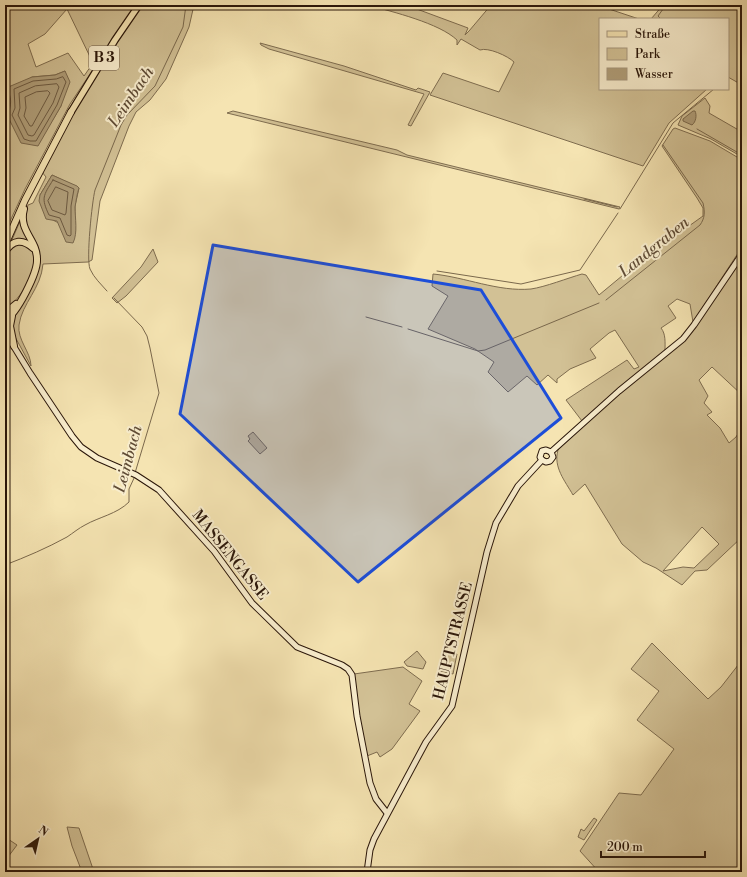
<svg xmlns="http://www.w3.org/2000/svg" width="747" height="877" viewBox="0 0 747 877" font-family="'Libre Bodoni',serif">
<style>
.green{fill:#d2c195;stroke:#7e6c4f;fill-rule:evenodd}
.water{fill:#b09e79;stroke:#7a684c}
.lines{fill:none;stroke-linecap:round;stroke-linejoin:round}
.shore{stroke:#6d5a41;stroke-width:1}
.stream{stroke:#7a684c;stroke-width:1}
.secondary-casing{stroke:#2a1609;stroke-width:7}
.primary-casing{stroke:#2a1609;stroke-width:8}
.highway-casing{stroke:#2a1609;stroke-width:8}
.secondary{stroke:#f8edcd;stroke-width:5}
.primary{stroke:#f5e4b2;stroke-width:5.5}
.highway{stroke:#f5e4b2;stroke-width:6}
.marked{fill:#1d4ed8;fill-opacity:0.2;stroke:#1d4ed8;stroke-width:3;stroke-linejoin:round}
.labels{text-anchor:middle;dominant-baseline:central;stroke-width:4;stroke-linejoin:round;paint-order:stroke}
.shield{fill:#f8edcd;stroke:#685644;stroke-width:1}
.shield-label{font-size:14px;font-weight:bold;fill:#2a1609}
.street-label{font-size:15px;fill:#2a1609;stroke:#f8edcd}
.water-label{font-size:16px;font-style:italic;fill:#604c36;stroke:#f8edcd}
</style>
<rect width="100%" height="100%" fill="#f5e4b2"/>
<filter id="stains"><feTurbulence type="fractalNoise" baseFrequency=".005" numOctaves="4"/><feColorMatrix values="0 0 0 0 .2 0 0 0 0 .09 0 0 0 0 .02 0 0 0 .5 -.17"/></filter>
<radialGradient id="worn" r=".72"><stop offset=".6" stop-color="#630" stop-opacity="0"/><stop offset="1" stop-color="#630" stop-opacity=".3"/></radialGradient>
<g class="green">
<path d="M13,5h123l-66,99 -45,85 -20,43v-52l4,-1h-4v-9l1,-1 -1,-4v-151zM67,9l26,54 -9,13 -16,-23 -32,14 -8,-23 17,-10zM65,71l-4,35 -9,15 -41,-13 -1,-16 22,-15 23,-2z"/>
<path d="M143,5h51l-5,22 -23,52 -16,21 -14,12 -7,14 -29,75 -8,59 -4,2 -45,2c-2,25 -21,39 -24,61 -2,15 12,27 12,41l-17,-31 -1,-8 1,-9 12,-22 12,-30 -13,-41v-9l3,-11 5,-2 13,-26 -4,-5c30,-58 62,-115 101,-167zM52,175l27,13 -4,18v26l-22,-12 -13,-25z"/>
<path d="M368,5h38l62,23 -3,7 4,-4 22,-26h106l42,14h-39v70h107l-38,34 -26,43 -213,-71 13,-22 56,19 15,-30c-6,-6 -26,-15 -34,-12l-19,-11 -4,6v-5c-18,-17 -64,-28 -89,-35z"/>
<polygon points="663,5 742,5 742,85 728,77 728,19 651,19"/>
<polygon points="260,43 344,66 416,90 418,88 430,92 411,126 408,125 424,94 269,49 261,45"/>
<polygon points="705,98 710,106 709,113 742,132 742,157 711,139 678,125 682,116"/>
<polygon points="233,111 397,150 407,155 620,207 619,209 227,113"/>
<path d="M675,128l35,13 32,19v87l-49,75 -3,-18 -13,-5 -9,7 8,12 -15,10c5,6 4,15 4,23l-83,70 -16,-21 61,-40 7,9 5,-2 -24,-37 -6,3 -19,16 6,9 -26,11 -13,10v4l-9,-8 -11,10 -10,-9 -19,16 -20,-20 6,-10 -19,-13 -47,-20 20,-33 -16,-10 1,-12c32,3 65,18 98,15 14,-2 37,-11 51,-15l4,1 13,20 41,-34 63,-45v-8l-6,-10 -35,-52 11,-17z"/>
<polygon points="21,219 31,243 11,242"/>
<path d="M23,244c3,1 6,3 8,5 13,15 -12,53 -26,60v-52l9,-12z"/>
<polygon points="153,249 158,262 126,296 117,303 112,298 141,267"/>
<path d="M742,258v137l-30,-28 -13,13 9,16 -4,7 8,9 -5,3 13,13 9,15 7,-6 6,-10v110l-35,33 -12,1 -13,14 -26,-17 -13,-6 -21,-18 -37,-60 -12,11c-8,-14 -20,-28 -15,-45l34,-33 92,-77 13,-15zM702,527l17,17 -25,24 -11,-1 -20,4z"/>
<polygon points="253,432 267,448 260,454 248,441 250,439 248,436"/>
<polygon points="652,643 708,699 721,687 742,660 742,872 599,872 580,851 619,793 641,795 674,749 637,720 659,691 631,669"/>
<polygon points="417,651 426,662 423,669 407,666 404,662"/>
<polygon points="444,651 457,654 453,674 440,671"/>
<path d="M403,667l19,14 -13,23 11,7 -28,38 -12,8 -3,-5 -10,4c-8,-26 -10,-55 -13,-82z"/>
<polygon points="594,818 597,820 584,840 578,837 581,829 584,831"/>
<polygon points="67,827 79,828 94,872 82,872 72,846"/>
<polygon points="5,837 17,845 8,857 5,854"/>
</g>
<g class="water">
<path d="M65,71l5,11 -9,24 -23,40 -17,-3 -14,-28c5,-9 5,-19 -1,-27l26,-11 23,-2z"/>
<path d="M693,111h2c2,4 1,11 -3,14l-9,-4v-2z"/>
<path d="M52,175l25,11 2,2c-2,6 -3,13 -4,19 0,11 3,26 -2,36l-7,-1 -9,-21 -11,-2 -7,-18 1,-6z"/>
</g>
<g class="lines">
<g class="shore">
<polygon points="63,77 66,82 57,105 36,141 30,141 24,139 12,115 15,108 14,89 33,81 56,79"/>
<polygon points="57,84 59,87 53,103 34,135 32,136 28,135 18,115 20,108 19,93 35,86"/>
<polygon points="48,91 50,93 32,126 30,126 24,116 26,108 25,97 36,92"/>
<path d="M53,180l21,9 -3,17v29l-1,1 -3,-1 -7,-17 -11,-3c-8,-17 -6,-19 4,-35z"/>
<polygon points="56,187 68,192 66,213 65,215 52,210 48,201"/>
</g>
<g class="stream">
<polyline points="661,19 658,16 666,5"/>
<polyline points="697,129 742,155"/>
<polyline points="584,199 617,207"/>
<polyline points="620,209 673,123 714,89"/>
<polyline points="437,271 521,284 580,270 618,213"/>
<path d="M107,291c-6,-7 -13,-13 -17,-22 -4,-10 2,-67 5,-79l26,-65 6,-10 28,-29 28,-59 3,-22"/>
<polyline points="114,298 142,327 147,336 150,348 159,393 135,473"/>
<path d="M606,300l94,-75c5,-7 5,-13 3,-22l-40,-58"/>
<polyline points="366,317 402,327"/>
<polyline points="408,329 478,351 485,350 599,303"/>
<path d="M5,565c21,-8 42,-17 62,-28 6,-4 12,-9 18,-12 14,-8 32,-11 44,-23v-13l6,-13"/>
</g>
<defs>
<g id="secondary">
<polyline points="5,332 30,373 72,436 81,447 97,458 136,475 159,490 214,551 252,603 297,647 342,665 348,669 352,675 357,716 370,783 376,799 387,813"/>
<polyline points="551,452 619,391 683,339 694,325 742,254"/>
<polyline points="542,460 540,457 542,451 546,450 551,452"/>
<polyline points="542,460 546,462 550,461 553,457 551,452"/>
<polyline points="367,872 370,850 374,839 426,742 452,706 487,552 496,523 518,486 542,460"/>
</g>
<polyline id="primary" points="71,112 115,40 139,5"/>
<g id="highway">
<polyline points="5,245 25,200 71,112"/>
<path d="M5,252c8,-13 18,-13 28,-4"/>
<polyline points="5,313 16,304"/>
<polyline points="12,316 10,326 14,346"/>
<path d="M5,320c12,-6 33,-48 32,-61 0,-20 -19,-28 -13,-50"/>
</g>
</defs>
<use href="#secondary" class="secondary-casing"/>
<use href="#primary" class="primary-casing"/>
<use href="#highway" class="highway-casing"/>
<use href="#secondary" class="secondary"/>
<use href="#primary" class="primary"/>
<use href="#highway" class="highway"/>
</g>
<path class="marked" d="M213,245l268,45 80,128 -203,164 -178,-168z"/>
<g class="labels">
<rect class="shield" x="89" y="46" width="30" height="24" rx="3"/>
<g class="shield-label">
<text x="104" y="58">B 3</text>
</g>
<g class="street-label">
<text transform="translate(230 555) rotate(51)">MASSENGASSE</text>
<text transform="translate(453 641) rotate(-76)">HAUPTSTRASSE</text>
</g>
<g class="water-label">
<text transform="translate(131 97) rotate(-56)">Leimbach</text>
<text transform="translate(654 247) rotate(-39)">Landgraben</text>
<text transform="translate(128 459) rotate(-75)">Leimbach</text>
</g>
</g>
<rect width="747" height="877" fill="none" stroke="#f5e4b2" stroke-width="20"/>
<rect x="6" y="6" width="735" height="865" fill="none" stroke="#2a1609" stroke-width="2"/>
<rect x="10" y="10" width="727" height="857" fill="none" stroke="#2a1609"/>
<rect x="599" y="18" width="130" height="72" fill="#f8edcd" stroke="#a6977f"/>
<rect x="607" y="31" width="20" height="6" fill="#f5e4b2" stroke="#a6977f"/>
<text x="635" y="38" font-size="12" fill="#2a1609">Straße</text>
<rect x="607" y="48" width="20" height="12" fill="#d2c195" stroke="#a6977f"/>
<text x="635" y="58" font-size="12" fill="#2a1609">Park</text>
<rect x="607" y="68" width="20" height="12" fill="#b09e79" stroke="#a6977f"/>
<text x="635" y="78" font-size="12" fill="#2a1609">Wasser</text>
<g transform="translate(38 839) rotate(34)" stroke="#f8edcd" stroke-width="3" paint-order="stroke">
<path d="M0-3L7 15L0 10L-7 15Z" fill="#2a1609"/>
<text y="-6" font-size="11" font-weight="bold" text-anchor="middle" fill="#2a1609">N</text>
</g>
<path d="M601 851v6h104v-6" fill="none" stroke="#2a1609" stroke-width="2"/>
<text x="607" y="851" font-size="12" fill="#2a1609" stroke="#f8edcd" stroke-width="3" paint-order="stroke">200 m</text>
<rect width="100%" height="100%" filter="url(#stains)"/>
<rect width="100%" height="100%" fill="url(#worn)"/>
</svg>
